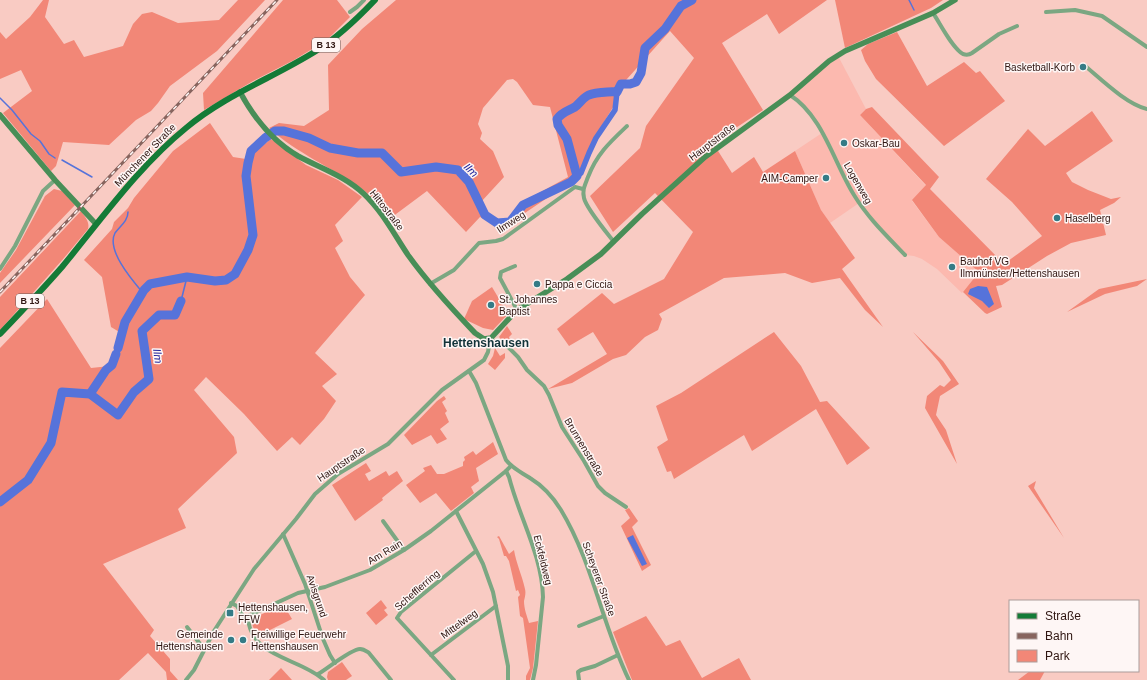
<svg xmlns="http://www.w3.org/2000/svg" width="1147" height="680" viewBox="0 0 1147 680" font-family="Arial,sans-serif">
<style>
.built{fill:#fcb9af}
.green{fill:#f28777;fill-rule:evenodd}
.water{fill:#5673da}
.lines{fill:none;stroke-linecap:round;stroke-linejoin:round}
.stream{stroke:#5673da;stroke-width:1.5}
.canal{stroke:#5673da;stroke-width:5.5}
.river{stroke:#5673da;stroke-width:9}
.street{stroke:#7ba782;stroke-width:4}
.secondary{stroke:#488e57;stroke-width:5.5}
.primary{stroke:#147b37;stroke-width:6}
.rail-casing{stroke:#87645e;stroke-width:3}
.rail{stroke:#fef6f5;stroke-width:1.5;stroke-dasharray:4.5;stroke-linecap:butt}
.poi-dot{fill:#357b86;stroke:#fef6f5;stroke-width:1.5}
.labels{text-anchor:middle;dominant-baseline:central;stroke-width:3;stroke-linejoin:round;paint-order:stroke}
.shield{fill:#fef6f5;stroke:#6d5855;stroke-width:1}
.shield-label{font-size:9px;font-weight:bold;fill:#2f1511}
.poi-label{font-size:10px;fill:#2f1511;stroke:#fef6f5;text-anchor:start}
.street-label{font-size:10px;fill:#2f1511;stroke:#fef6f5}
.water-label{font-size:11px;font-style:italic;fill:#181b97;stroke:#fef6f5}
.quarter-label{font-size:12px;font-weight:bold;fill:#123339;stroke:#fef6f5}
</style>
<rect width="100%" height="100%" fill="#f9cbc3"/>
<polygon class="built" points="837,54 866,109 860,115 926,186 912,201 939,237 979,272 962,293 937,269 922,259 914,256 905,255 859,203 830,223 821,210 795,151 822,133 811,115 790,95 807,80 806,77 823,63"/>
<g class="green">
<polygon points="43,0 49,0 45,17 64,44 74,40 84,57 123,46 133,24 142,14 152,12 178,23 219,20 238,0 265,0 217,51 170,86 158,103 151,111 136,120 109,145 63,142 56,166 51,171 3,113 32,91 21,70 0,79 0,32 6,39 30,17"/>
<polygon points="283,0 337,0 350,17 327,40 294,60 253,81 204,110 203,93"/>
<path d="M396,0h431l-48,34 -12,-20 -45,29 41,67 -50,33 19,30 22,-16 9,15 32,-21 26,59 34,48 -13,11 41,58 -18,-17 -25,-32 -28,5 -27,-10 -61,5 -65,36 3,5 -4,11 -13,7 -19,18 -13,4 -41,24 -24,6 59,-35 -14,-22 -24,14 -12,-17 45,-36 12,11 50,-25 29,-47 -38,-39 -42,39 -23,-36 50,-48 6,-22 48,-68 -24,-27 -52,58 -3,15 -19,31 -18,42 -75,51 -23,-11 -14,15 -39,-41 -39,29 -21,-27 -6,-5c-30,-21 -63,-34 -92,-60l10,-5 25,3 25,-16 -1,-45 34,-36zM513,79l4,3 16,23 17,2 18,70 -49,27 -11,15 -8,2 -15,-10 -4,-9 23,-25 -11,-26 -13,-12 2,-6 -4,-9 5,-16 24,-28z"/>
<polygon points="835,0 943,0 931,8 845,48"/>
<polygon points="897,32 927,86 964,62 976,73 980,71 1005,101 944,146 876,79 865,61 861,50 868,44"/>
<polygon points="872,107 939,177 930,189 1004,264 1042,236 1012,202 986,179 1028,129 1045,146 1092,111 1113,141 1066,173 1072,182 1088,190 1111,199 1121,197 1114,203 1100,210 1106,235 1071,243 1047,256 1002,285 996,286 1002,307 987,314 985,313 963,292 979,272 939,237 912,200 926,185 860,115 866,109"/>
<polygon points="210,123 233,157 246,159 271,139 306,165 338,180 362,197 335,225 343,241 335,248 350,277 365,295 315,353 337,374 322,386 336,401 324,419 300,445 292,437 277,451 244,414 206,377 194,390 234,437 237,453 178,509 186,528 103,564 154,630 150,636 170,659 170,671 178,680 167,680 166,672 148,653 119,680 0,680 0,348 47,299 91,368 110,366 121,333 111,327 102,277 84,260 112,229 114,222 128,208 134,198 173,151"/>
<polygon points="54,189 62,191 75,205 0,283 0,273 16,250 45,196"/>
<path d="M81,211c4,6 9,11 7,18l-24,29 -64,72v-33z"/>
<polygon points="1147,279 1137,286 1105,294 1067,312 1099,289"/>
<polygon points="492,287 508,314 493,330 483,328 464,319 472,301"/>
<polygon points="507,326 512,334 509,337 510,340 506,344 499,337"/>
<polygon points="774,332 801,366 820,402 827,401 870,448 847,465 816,409 752,451 744,435 674,479 671,471 667,472 657,447 668,440 656,406 681,393"/>
<polygon points="913,332 943,361 959,384 940,396 936,415 946,430 957,464 925,408 927,396 940,385 944,387 951,380 939,362"/>
<polygon points="495,348 500,356 505,353 505,358 495,370 488,364 493,356"/>
<polygon points="444,396 446,399 442,402 447,411 445,413 449,422 440,429 447,439 437,444 431,435 412,445 404,435 437,401"/>
<polygon points="493,442 498,454 476,468 479,481 471,487 474,493 451,511 436,493 420,503 406,485 425,471 423,468 431,465 437,474 444,474 463,466 463,462 465,460 464,457 473,451 476,455"/>
<polygon points="366,463 371,471 365,474 369,481 386,471 389,476 397,471 403,481 382,498 383,500 355,521 332,485"/>
<polygon points="1036,481 1034,488 1064,538 1028,486"/>
<polygon points="629,508 638,521 632,527 651,565 642,571 621,526 630,518 625,510"/>
<path d="M499,536l10,18 5,-4c2,13 8,25 11,39 1,4 0,8 -1,12 0,8 3,15 5,22l9,-2 -5,47 -3,12h-4v-4l4,-8 -7,-50 -3,-2 -2,-19 2,-2 -2,-5 -2,1 -7,-30 -3,-5h-2l-5,-17 -2,-2z"/>
<polygon points="381,600 387,608 384,610 388,615 376,625 366,613"/>
<path d="M283,604l9,15 -34,17c-4,-7 -9,-13 -2,-19z"/>
<polygon points="646,616 666,646 680,640 702,678 739,658 751,680 632,680 613,632"/>
<polygon points="342,662 352,676 346,680 328,680 327,677 328,672"/>
<polygon points="281,668 292,680 269,680"/>
<polygon points="1030,671 1045,671 1040,680 1018,680"/>
</g>
<g class="water">
<polygon points="978,286 987,287 994,304 989,308 982,301 968,294 970,289"/>
<polygon points="633,535 647,564 642,566 627,538"/>
</g>
<g class="lines">
<g class="stream">
<polyline points="909,0 914,10"/>
<polyline points="0,98 12,110 31,134 40,141 49,154 55,158"/>
<polyline points="62,160 92,177"/>
<path d="M128,212c0,9 -8,14 -13,21 -9,17 17,47 28,60"/>
<polyline points="181,301 187,277"/>
</g>
<polyline class="canal" points="577,176 581,173 589,153 596,138 615,110 617,92"/>
<g class="river">
<path d="M118,348l7,-26 19,-32 6,-6 37,-7 28,4 11,-1 9,-6 13,-24 5,-15 -7,-59 2,-13 3,-12 14,-13 10,-7h9l25,7 21,10 28,5h24l19,19 35,-5 22,3 11,12 16,33 12,8 13,-1 13,-17 48,-23 6,-6 -10,-37 -9,-14 -1,-6c5,-7 11,-8 18,-12 4,-3 7,-8 12,-11 4,-3 24,-5 30,-4l4,-8h9l6,-2 5,-9 4,-25 20,-19 16,-23 11,-6"/>
<polyline points="90,394 106,370 112,365 116,354"/>
<polyline points="0,502 28,480 51,443 62,392 90,394 118,415 134,392 149,379 142,331 159,315 175,315 181,301"/>
</g>
<g class="street">
<polyline points="350,12 357,7 364,0"/>
<polyline points="1046,12 1075,10 1102,16 1147,47"/>
<path d="M933,13c7,10 19,35 30,41 3,1 6,1 9,-1l27,-19 18,-8"/>
<path d="M1084,65c17,14 42,39 63,44"/>
<path d="M790,95c33,21 44,68 64,100 14,23 33,41 51,60"/>
<path d="M614,242c-7,-9 -28,-34 -30,-44 -2,-8 1,-13 4,-21 9,-23 21,-34 39,-51"/>
<polyline points="515,266 501,272 500,278 517,310"/>
<polyline points="0,269 15,246 43,191 55,180"/>
<polyline points="430,284 454,270 479,243 496,241 503,239 575,187 583,189"/>
<polyline points="488,339 507,346 518,357 527,370 544,386 549,395 562,427 584,461 598,486 605,493 626,507"/>
<path d="M469,371l7,12 30,77c7,9 15,12 24,18 13,8 23,19 31,32 32,53 41,115 68,170"/>
<path d="M506,471l3,6c10,40 33,78 34,120l-7,68 -3,15"/>
<polyline points="456,511 483,564 493,592 508,666 508,680"/>
<polyline points="383,521 404,550"/>
<polyline points="283,534 305,584 323,639 330,655 335,663"/>
<path d="M231,603l6,3 6,10h5c1,42 51,41 76,64"/>
<polyline points="248,616 298,593 325,587 370,570 404,550 431,531 506,471 511,466"/>
<polyline points="579,626 604,616"/>
<polyline points="187,627 204,649"/>
<polyline points="431,655 496,606"/>
<path d="M318,674c9,-5 33,-25 42,-25 4,0 6,2 9,4l22,27"/>
<polyline points="186,680 194,670 214,631 254,569 296,519 315,494 338,474 388,444 442,390 484,360 488,352 489,346 488,339"/>
<polyline points="454,680 397,618 401,612 476,551"/>
<polyline points="579,680 578,672 581,670 595,666 618,655"/>
</g>
<g class="secondary">
<path d="M240,92c14,26 32,49 58,64 22,12 47,20 66,38 18,17 30,40 44,61 20,28 43,53 67,78l9,6 7,-1 26,-28 50,-31 34,-25 41,-40 63,-57 85,-62 39,-34 16,-10 88,-38 22,-13"/>
<polyline points="0,115 55,180 96,224"/>
</g>
<path class="primary" d="M0,334c21,-22 42,-44 62,-67 39,-47 76,-100 124,-139 39,-33 87,-50 130,-77 22,-14 41,-32 59,-51"/>
<defs>
<polyline id="rail" points="0,292 277,0"/>
</defs>
<use href="#rail" class="rail-casing"/>
<use href="#rail" class="rail"/>
</g>
<g class="poi-dot">
<circle cx="1083" cy="67" r="4"/>
<circle cx="844" cy="143" r="4"/>
<circle cx="826" cy="178" r="4"/>
<circle cx="1057" cy="218" r="4"/>
<circle cx="952" cy="267" r="4"/>
<circle cx="537" cy="284" r="4"/>
<circle cx="491" cy="305" r="4"/>
<rect x="226" y="609" width="8" height="8" rx="2"/>
<circle cx="231" cy="640" r="4"/>
<circle cx="243" cy="640" r="4"/>
</g>
<g class="labels">
<g class="shield">
<rect x="312" y="38" width="28" height="14" rx="3"/>
<rect x="16" y="294" width="28" height="14" rx="3"/>
</g>
<g class="shield-label">
<text x="326" y="45">B 13</text>
<text x="30" y="301">B 13</text>
</g>
<g class="poi-label">
<text x="1075" y="67" text-anchor="end">Basketball-Korb</text>
<text x="852" y="143">Oskar-Bau</text>
<text x="818" y="178" text-anchor="end">AIM-Camper</text>
<text x="1065" y="218">Haselberg</text>
<text x="960" y="261">Bauhof VG<tspan x="960" dy="12">Ilmmünster/Hettenshausen</tspan></text>
<text x="545" y="284">Pappa e Ciccia</text>
<text x="499" y="299">St. Johannes<tspan x="499" dy="12">Baptist</tspan></text>
<text x="238" y="607">Hettenshausen,<tspan x="238" dy="12">FFW</tspan></text>
<text x="223" y="634" text-anchor="end">Gemeinde<tspan x="223" dy="12">Hettenshausen</tspan></text>
<text x="251" y="634">Freiwillige Feuerwehr<tspan x="251" dy="12">Hettenshausen</tspan></text>
</g>
<g class="street-label">
<text transform="translate(712 142) rotate(-37)">Hauptstraße</text>
<text transform="translate(145 155) rotate(-46)">Münchener Straße</text>
<text transform="translate(858 183) rotate(60)">Logenweg</text>
<text transform="translate(387 210) rotate(52)">Hittostraße</text>
<text transform="translate(511 222) rotate(-33)">Ilmweg</text>
<text transform="translate(584 447) rotate(59)">Brunnenstraße</text>
<text transform="translate(341 464) rotate(-34)">Hauptstraße</text>
<text transform="translate(385 552) rotate(-31)">Am Rain</text>
<text transform="translate(543 560) rotate(76)">Eckfeldweg</text>
<text transform="translate(599 579) rotate(70)">Scheyerer Straße</text>
<text transform="translate(417 590) rotate(-41)">Schefflerring</text>
<text transform="translate(317 596) rotate(71)">Avisgrund</text>
<text transform="translate(459 624) rotate(-36)">Mittelweg</text>
</g>
<g class="water-label">
<text transform="translate(471 170) rotate(45)">Ilm</text>
<text transform="translate(158 356) rotate(82)">Ilm</text>
</g>
<g class="quarter-label">
<text x="486" y="343">Hettenshausen</text>
</g>
</g>
<rect x="1009" y="600" width="130" height="72" fill="#fef6f5" stroke="#ab9c9a"/>
<rect x="1017" y="613" width="20" height="6" fill="#147b37" stroke="#ab9c9a"/>
<text x="1045" y="620" font-size="12" fill="#2f1511">Straße</text>
<rect x="1017" y="633" width="20" height="6" fill="#87645e" stroke="#ab9c9a"/>
<text x="1045" y="640" font-size="12" fill="#2f1511">Bahn</text>
<rect x="1017" y="650" width="20" height="12" fill="#f28777" stroke="#ab9c9a"/>
<text x="1045" y="660" font-size="12" fill="#2f1511">Park</text>
</svg>
